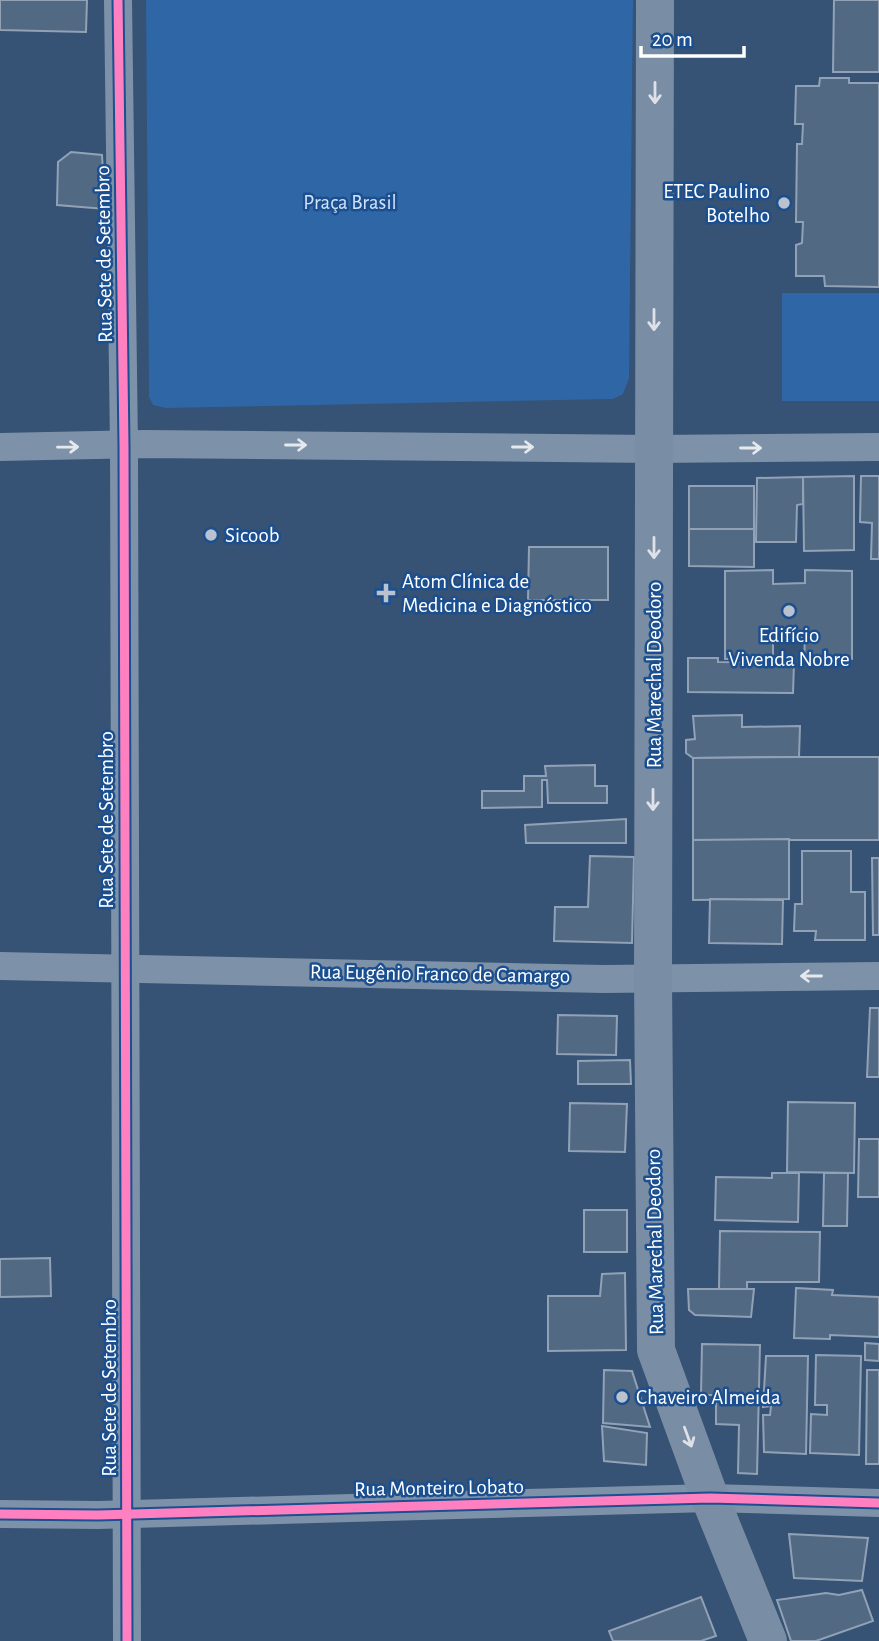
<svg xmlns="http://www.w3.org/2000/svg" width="879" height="1641" viewBox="0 0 879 1641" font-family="'Alegreya Sans',sans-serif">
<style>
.green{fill:#2f66a5}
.building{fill:#526984;stroke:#92a2b6;stroke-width:2}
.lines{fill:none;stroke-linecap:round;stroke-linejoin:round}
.minor{stroke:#7d92a8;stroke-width:28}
.secondary{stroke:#798da4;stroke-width:38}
.cycleway-casing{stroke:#1b4f8f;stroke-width:13}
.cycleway{stroke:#ff80c0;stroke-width:9}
.oneway{stroke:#dee2e8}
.oneway2{stroke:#e5e9ee}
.poi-dot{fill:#b9c2ce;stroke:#1b4f8f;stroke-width:2.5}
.labels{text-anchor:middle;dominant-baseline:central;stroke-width:5;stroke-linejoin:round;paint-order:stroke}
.poi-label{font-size:21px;fill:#fff;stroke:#1b4f8f;text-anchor:start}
.park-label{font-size:21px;fill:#cfe3fa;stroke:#1b4f8f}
.street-label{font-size:21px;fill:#fff;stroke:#1b4f8f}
</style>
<rect width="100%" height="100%" fill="#365274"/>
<g class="green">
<polygon points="146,0 633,0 629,378 623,394 613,399 166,408 153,405 149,397"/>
<rect x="782" y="293" width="97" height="108"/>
</g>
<g class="building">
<polygon points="0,0 87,0 86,32 0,30"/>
<polygon points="834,0 879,0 879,72 833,72"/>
<polygon points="820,78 849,78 849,83 879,83 879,287 825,286 824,276 796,276 796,245 802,243 803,222 796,222 797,144 802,144 803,124 795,124 796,86 819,86"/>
<polygon points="71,152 102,155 105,209 57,205 58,162"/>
<polygon points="854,476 854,550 804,551 803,477"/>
<polygon points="861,476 879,476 879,559 871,559 872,523 860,522"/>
<polygon points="803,477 803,504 797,505 796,542 756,542 757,478"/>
<rect x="689" y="486" width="65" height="43"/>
<polygon points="689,529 754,529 754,567 689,566"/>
<polygon points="529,547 608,547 608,600 528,600"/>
<polygon points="773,570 773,584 805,583 805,570 852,571 852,659 804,659 805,638 773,639 773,659 725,659 725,571"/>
<polygon points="688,658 718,658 718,662 794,663 793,693 688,692"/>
<polygon points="742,715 742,727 800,726 799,757 693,758 686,753 686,740 695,739 693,716"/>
<polygon points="799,757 879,757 879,840 693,840 693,758"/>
<polygon points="595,765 595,786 607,786 607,803 548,803 547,780 542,780 542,807 482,808 482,791 524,791 524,776 546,776 545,766"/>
<polygon points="626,819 626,843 526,843 525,825"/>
<polygon points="789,839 789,899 693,900 693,840"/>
<polygon points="802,851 851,851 851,892 865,892 865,940 815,940 816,931 794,931 795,904 802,904"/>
<polygon points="590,856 634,857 632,943 554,941 555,907 588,907"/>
<polygon points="872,858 879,858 879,935 873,935"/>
<polygon points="710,899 783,900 782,944 709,943"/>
<polygon points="870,1008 879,1008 879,1077 867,1077"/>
<polygon points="558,1015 617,1016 616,1055 557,1054"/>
<polygon points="630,1060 631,1084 578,1084 578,1061"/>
<polygon points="788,1102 855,1103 854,1173 787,1172"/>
<polygon points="570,1103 627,1104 625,1152 569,1151"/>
<polygon points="859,1139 879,1139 879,1197 858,1197"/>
<polygon points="772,1173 799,1173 798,1222 715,1220 716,1177 772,1178"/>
<polygon points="824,1173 848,1173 847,1226 823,1226"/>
<rect x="584" y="1210" width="43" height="42"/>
<polygon points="720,1231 820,1232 819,1282 747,1282 747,1289 719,1289"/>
<polygon points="50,1258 51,1296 0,1297 0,1259"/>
<polygon points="625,1273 626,1350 548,1351 548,1296 600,1296 602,1274"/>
<polygon points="796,1288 833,1290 832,1295 879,1297 879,1337 830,1335 830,1339 794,1338"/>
<polygon points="688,1289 754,1289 751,1317 695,1315 689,1310"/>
<polygon points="865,1343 879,1344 879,1361 865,1360"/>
<polygon points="702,1344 760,1345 757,1474 738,1473 739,1425 716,1424 716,1395 701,1395"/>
<polygon points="816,1355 861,1356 859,1455 810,1453 811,1414 827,1415 827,1405 815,1405"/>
<polygon points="766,1356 808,1356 806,1454 764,1452 763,1415 770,1415 771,1406 763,1407"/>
<polygon points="604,1370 632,1371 650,1427 603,1423"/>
<polygon points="867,1370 879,1370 879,1464 866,1464"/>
<polygon points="602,1426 647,1433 646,1465 604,1461"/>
<polygon points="789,1534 868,1538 862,1581 794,1578"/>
<polygon points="862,1590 873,1621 816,1641 791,1641 777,1600 826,1593 839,1595"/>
<polygon points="701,1597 716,1636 701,1641 613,1641 609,1631"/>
</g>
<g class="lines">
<g class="minor">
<polyline points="118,0 124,446 127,1641"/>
<polyline points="0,447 144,444 654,449 879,447"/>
<polyline points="0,966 603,979 879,976"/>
<polyline points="0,1514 98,1515 710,1498 879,1503"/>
</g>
<polyline class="secondary" points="655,0 653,979 656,1350 710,1498 768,1641"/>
<defs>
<g id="cycleway">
<polyline points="118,0 124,446 127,1641"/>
<polyline points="0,1514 98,1515 710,1498 879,1503"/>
</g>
</defs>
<use href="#cycleway" class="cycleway-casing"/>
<use href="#cycleway" class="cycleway"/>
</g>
<defs><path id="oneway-shaft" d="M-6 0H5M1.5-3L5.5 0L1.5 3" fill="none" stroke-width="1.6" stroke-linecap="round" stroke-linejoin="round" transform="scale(1.75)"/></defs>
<g class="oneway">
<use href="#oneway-shaft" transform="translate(655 93) rotate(90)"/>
<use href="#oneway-shaft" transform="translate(654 320) rotate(90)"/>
<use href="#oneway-shaft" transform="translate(654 548) rotate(90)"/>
<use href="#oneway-shaft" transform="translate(653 800) rotate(90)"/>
<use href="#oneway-shaft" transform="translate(688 1437) rotate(70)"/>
</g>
<g class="oneway2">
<use href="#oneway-shaft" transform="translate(296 445)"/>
<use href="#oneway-shaft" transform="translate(68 447) rotate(-1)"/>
<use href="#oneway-shaft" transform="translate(523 447)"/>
<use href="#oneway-shaft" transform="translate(751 448)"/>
<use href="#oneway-shaft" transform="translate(811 976) rotate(180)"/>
</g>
<g class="poi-dot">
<circle cx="784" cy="203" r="7"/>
<circle cx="211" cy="535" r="7"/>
<path d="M382.5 582.5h7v7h7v7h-7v7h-7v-7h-7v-7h7z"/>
<circle cx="789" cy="611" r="7"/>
<circle cx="622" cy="1397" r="7"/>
</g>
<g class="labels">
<g class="poi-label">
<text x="770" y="191" text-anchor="end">ETEC Paulino<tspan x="770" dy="24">Botelho</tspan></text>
<text x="225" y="535">Sicoob</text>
<text x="402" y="581">Atom Clínica de<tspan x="402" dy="24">Medicina e Diagnóstico</tspan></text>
<text x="789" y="635" text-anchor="middle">Edifício<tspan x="789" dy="24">Vivenda Nobre</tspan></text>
<text x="636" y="1397">Chaveiro Almeida</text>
</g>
<g class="park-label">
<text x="350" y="202">Praça Brasil</text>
</g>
<g class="street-label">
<text transform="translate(104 254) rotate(-91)">Rua Sete de Setembro</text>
<text transform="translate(654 675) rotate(-90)">Rua Marechal Deodoro</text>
<text transform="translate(106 820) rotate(-90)">Rua Sete de Setembro</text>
<text transform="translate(440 974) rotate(1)">Rua Eugênio Franco de Camargo</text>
<text transform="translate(655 1242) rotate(-91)">Rua Marechal Deodoro</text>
<text transform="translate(109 1388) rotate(-90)">Rua Sete de Setembro</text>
<text transform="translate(439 1488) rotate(-1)">Rua Monteiro Lobato</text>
</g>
</g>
<path d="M641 46v10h103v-10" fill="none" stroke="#ffffff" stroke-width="3.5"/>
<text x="652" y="46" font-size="21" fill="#ffffff" stroke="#1b4f8f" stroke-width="5" paint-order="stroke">20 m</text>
</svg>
